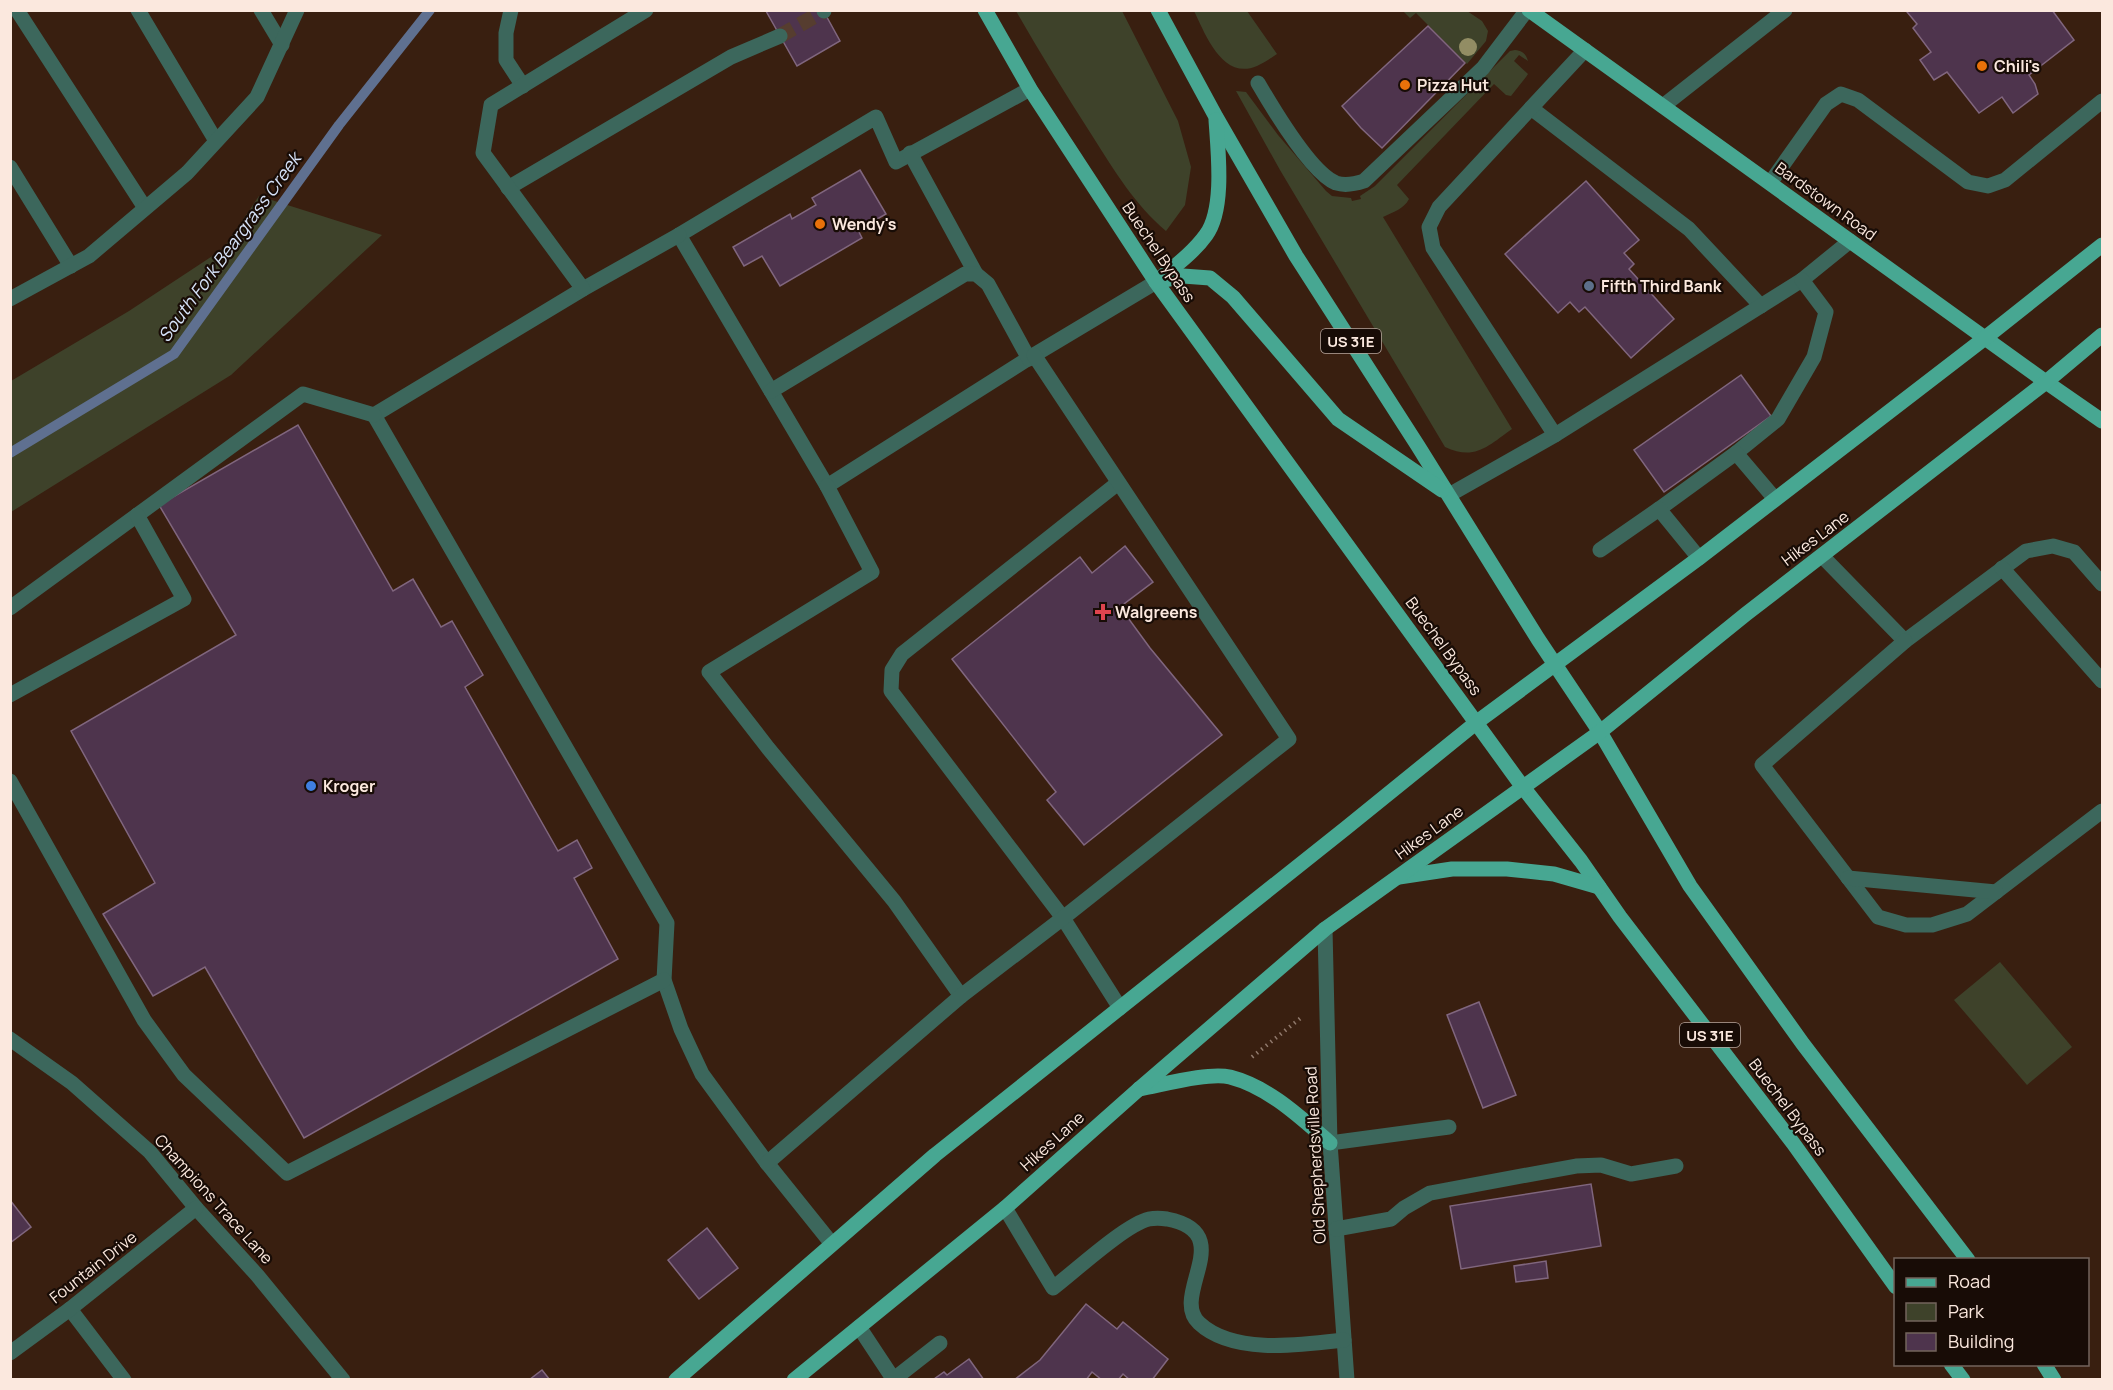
<svg xmlns="http://www.w3.org/2000/svg" width="2113" height="1390" viewBox="0 0 2113 1390" font-family="Manrope,sans-serif">
<style>
.green{fill:#3e422a}
.lines{fill:none;stroke-linecap:round;stroke-linejoin:round}
.stream{stroke:#5f7090;stroke-width:10}
.building{fill:#4e344d;stroke:#80667e;stroke-width:1.5}
.minor-tunnel{stroke:#563d2f;stroke-width:15;stroke-dasharray:15 8;stroke-linecap:butt}
.path{stroke:#917a6d;stroke-width:4;stroke-dasharray:1.5 4.5;stroke-linecap:butt}
.minor{stroke:#3c675c;stroke-width:15}
.major{stroke:#47a792;stroke-width:15}
.tree{fill:#928d64}
.food-dot{fill:#e8710a;stroke:#180c06;stroke-width:2}
.service-dot{fill:#5c6f8a;stroke:#180c06;stroke-width:2}
.health-dot{fill:#e0444e;stroke:#180c06;stroke-width:2}
.shop-dot{fill:#3f7fe0;stroke:#180c06;stroke-width:2}
.labels{text-anchor:middle;dominant-baseline:central;stroke-width:4.5;stroke-linejoin:round;paint-order:stroke}
.shield{fill:#180c06;stroke:#b7a69d;stroke-width:1.5}
.shield-label{font-size:15px;font-weight:bold;fill:#fbe8de}
.poi-label{font-size:16px;font-weight:bold;fill:#fbe8de;stroke:#180c06;text-anchor:start}
.street-label{font-size:16px;fill:#fbe8de;stroke:#180c06}
.water-label{font-size:18px;font-style:italic;fill:#d6e3f9;stroke:#180c06}
</style>
<rect width="100%" height="100%" fill="#391f10"/>
<g class="green">
<path d="M1016,11h106l56,110 13,46 -6,38 -19,26c-31,-26 -52,-61 -73,-94 -27,-42 -53,-84 -77,-126z"/>
<path d="M1194,11h53l30,43c-6,4 -13,9 -20,12 -35,15 -52,-33 -63,-55z"/>
<polygon points="1403,11 1467,11 1482,21 1488,31 1486,41 1467,64 1416,13 1410,18"/>
<path d="M1515,50c8,1 11,4 13,11l-9,-6 -5,6 14,13 -2,3 -15,19 -5,-1 -12,-11 -97,101 12,14c-5,10 -16,13 -26,18l129,212c-24,17 -37,32 -67,18l-165,-277 -44,-79 10,1 32,43 48,56 6,5 19,2 1,3 9,-2 -1,-3 15,-10 135,-135z"/>
<polygon points="259,196 382,235 231,375 11,512 11,381 129,311 223,249"/>
<polygon points="2000,962 2072,1047 2027,1085 1954,1000"/>
</g>
<g class="lines">
<polyline class="stream" points="10,453 174,354 339,125 430,10"/>
</g>
<g class="building">
<polygon points="823,10 840,41 797,66 766,11"/>
<polygon points="1910,10 2052,10 2074,40 2029,75 2035,84 2038,94 2013,113 2002,97 1979,113 1947,72 1934,80 1920,60 1931,52 1913,28 1917,24 1907,12"/>
<polygon points="1428,26 1465,63 1382,148 1361,128 1342,106"/>
<polygon points="860,170 886,214 858,230 862,238 780,286 762,256 744,266 733,247 790,214 792,219 816,205 812,198"/>
<polygon points="1586,181 1639,240 1624,253 1634,264 1629,269 1674,319 1631,358 1585,307 1579,312 1570,302 1558,313 1505,254"/>
<polygon points="1741,375 1771,416 1664,492 1634,450"/>
<polygon points="298,425 393,591 413,579 441,627 452,621 483,675 465,687 558,851 577,840 592,868 574,878 618,959 304,1138 205,967 153,996 103,914 155,883 71,731 236,635 159,505"/>
<polygon points="1125,546 1153,582 1120,607 1150,648 1222,735 1084,845 1047,800 1056,792 952,659 1080,557 1092,573"/>
<polygon points="1479,1002 1516,1095 1483,1108 1447,1015"/>
<polygon points="1591,1184 1601,1246 1461,1269 1450,1206"/>
<polygon points="10,1200 31,1227 10,1243"/>
<polygon points="707,1228 738,1268 699,1299 668,1260"/>
<polygon points="1546,1261 1548,1278 1516,1282 1514,1266"/>
<polygon points="1086,1304 1117,1329 1123,1322 1168,1359 1152,1380 1130,1380 1123,1374 1118,1380 1102,1380 1092,1372 1086,1380 1014,1380 1040,1360"/>
<polygon points="969,1359 984,1380 934,1379 944,1372 947,1375"/>
<polygon points="542,1370 550,1380 529,1380"/>
</g>
<g class="lines">
<polyline class="minor-tunnel" points="780,36 824,11"/>
<polyline class="path" points="1252,1057 1302,1017"/>
<g class="minor">
<polyline points="17,10 145,208"/>
<polyline points="138,10 216,141"/>
<polyline points="261,10 282,45"/>
<polyline points="511,10 506,33 506,60 523,86"/>
<polyline points="824,11 824,10"/>
<path d="M1258,83c14,24 53,90 78,100 9,3 19,1 28,-2l119,-113 44,-58"/>
<polyline points="1030,89 896,162 876,117 679,235 827,486 1034,355 1156,282"/>
<polyline points="1663,106 1785,10"/>
<polyline points="1531,108 1689,229 1761,306"/>
<polyline points="910,153 976,274"/>
<polyline points="10,167 71,266"/>
<polyline points="1770,183 1826,104 1841,94 1858,100 1968,182 1988,186 2005,180 2102,101"/>
<polyline points="508,188 731,57 780,36"/>
<polyline points="679,235 583,289 374,415 667,923 664,980 681,1029 702,1074 767,1163 832,1244"/>
<polyline points="583,289 483,153 491,105 646,10"/>
<polyline points="10,299 89,256 187,173 257,97 297,10"/>
<polyline points="771,391 965,274 976,274 988,284 1029,359"/>
<polyline points="1555,435 1802,280 1850,241"/>
<polyline points="1736,453 1778,419 1814,357 1826,312 1802,280"/>
<polyline points="1118,483 902,654 892,670 891,691 1063,918 1120,1008"/>
<polyline points="827,486 872,572 709,672 768,748 894,901 961,996"/>
<polyline points="1449,495 1555,435 1433,248 1429,227 1439,207 1585,50"/>
<polyline points="1659,509 1736,453 1775,499"/>
<polyline points="1600,550 1659,509 1699,558"/>
<polyline points="1822,556 1905,641 2026,551 2053,546 2074,552 2102,584"/>
<polyline points="2002,568 2102,681"/>
<polyline points="10,608 303,394 374,415"/>
<polyline points="1905,641 1762,765 1878,917 1906,925 1932,925 1967,914 2102,811"/>
<polyline points="10,695 184,599 137,515"/>
<polyline points="10,781 144,1020 184,1075 287,1173 664,980"/>
<polyline points="1848,878 1996,892"/>
<polyline points="1325,929 1330,1143 1347,1380"/>
<polyline points="10,1039 72,1083 150,1152 196,1208 257,1275 343,1380"/>
<polyline points="1330,1143 1449,1127"/>
<polyline points="767,1163 961,996 1063,918 1289,739 1034,355"/>
<path d="M1005,1208l48,80c21,-16 73,-64 96,-69 5,-1 12,-1 18,0 73,14 2,76 32,104 34,32 102,22 145,17"/>
<polyline points="1336,1229 1391,1219 1404,1208 1430,1193 1576,1166 1601,1165 1631,1174 1676,1166"/>
<polyline points="70,1309 124,1380"/>
<polyline points="859,1327 894,1380"/>
<polyline points="10,1353 70,1309 196,1208"/>
<polyline points="894,1379 940,1343"/>
</g>
<g class="major">
<polyline points="985,10 1030,89 1156,282 1522,786 1581,861 1620,917 1793,1143 1896,1287"/>
<polyline points="1158,10 1216,117 1296,256 1418,446 1538,639 1600,732 1690,886 1803,1044 1968,1260"/>
<polyline points="1529,10 2046,382 2102,421"/>
<path d="M1158,280c17,-14 35,-27 48,-45 19,-26 12,-84 10,-115"/>
<polyline points="1156,282 1183,276 1210,278 1233,297 1338,419 1442,490"/>
<polyline points="1399,877 1452,869 1507,869 1554,874 1599,887"/>
<path d="M1139,1089c23,-4 69,-17 91,-12 39,10 71,41 100,66"/>
<polyline points="1951,1364 1963,1380"/>
<polyline points="2044,1364 2054,1380"/>
<polyline points="676,1380 935,1155 1346,828 1477,722 1699,558 1985,338 2102,245"/>
<polyline points="794,1380 1005,1208 1139,1089 1325,929 1600,732 1746,614 2046,382 2102,335"/>
</g>
</g>
<circle class="tree" cx="1468" cy="47" r="9"/>
<g class="food-dot">
<circle cx="1982" cy="66" r="6"/>
<circle cx="1405" cy="85" r="6"/>
<circle cx="820" cy="224" r="6"/>
</g>
<circle class="service-dot" cx="1589" cy="286" r="6"/>
<path class="health-dot" d="M1100 603h6v6h6v6h-6v6h-6v-6h-6v-6h6z"/>
<circle class="shop-dot" cx="311" cy="786" r="6"/>
<g class="labels">
<g class="shield">
<rect x="1321" y="329" width="60" height="24" rx="4.5"/>
<rect x="1680" y="1023" width="60" height="24" rx="4.5"/>
</g>
<g class="shield-label">
<text x="1351" y="341">US 31E</text>
<text x="1710" y="1035">US 31E</text>
</g>
<g class="poi-label">
<text x="1994" y="66">Chili's</text>
<text x="1417" y="85">Pizza Hut</text>
<text x="832" y="224">Wendy's</text>
<text x="1601" y="286">Fifth Third Bank</text>
<text x="1115" y="612">Walgreens</text>
<text x="323" y="786">Kroger</text>
</g>
<g class="street-label">
<text transform="translate(1826 201) rotate(36)">Bardstown Road</text>
<text transform="translate(1159 252) rotate(56)">Buechel Bypass</text>
<text transform="translate(1815 538) rotate(-37)">Hikes Lane</text>
<text transform="translate(1444 646) rotate(54)">Buechel Bypass</text>
<text transform="translate(1429 832) rotate(-36)">Hikes Lane</text>
<text transform="translate(1788 1107) rotate(53)">Buechel Bypass</text>
<text transform="translate(1052 1141) rotate(-42)">Hikes Lane</text>
<text transform="translate(1315 1155) rotate(-93)">Old Shepherdsville Road</text>
<text transform="translate(214 1199) rotate(48)">Champions Trace Lane</text>
<text transform="translate(93 1267) rotate(-38)">Fountain Drive</text>
</g>
<g class="water-label">
<text transform="translate(229 247) rotate(-54)">South Fork Beargrass Creek</text>
</g>
</g>
<rect width="2113" height="1390" fill="none" stroke="#fbe8de" stroke-width="24"/>
<rect x="1894" y="1258" width="195" height="108" fill="#180c06" stroke="#73645c" stroke-width="1.5"/>
<rect x="1906" y="1278" width="30" height="9" fill="#47a792" stroke="#73645c" stroke-width="1.5"/>
<text x="1948" y="1288" font-size="18" fill="#fbe8de">Road</text>
<rect x="1906" y="1303" width="30" height="18" fill="#3e422a" stroke="#73645c" stroke-width="1.5"/>
<text x="1948" y="1318" font-size="18" fill="#fbe8de">Park</text>
<rect x="1906" y="1333" width="30" height="18" fill="#4e344d" stroke="#73645c" stroke-width="1.5"/>
<text x="1948" y="1348" font-size="18" fill="#fbe8de">Building</text>
</svg>
